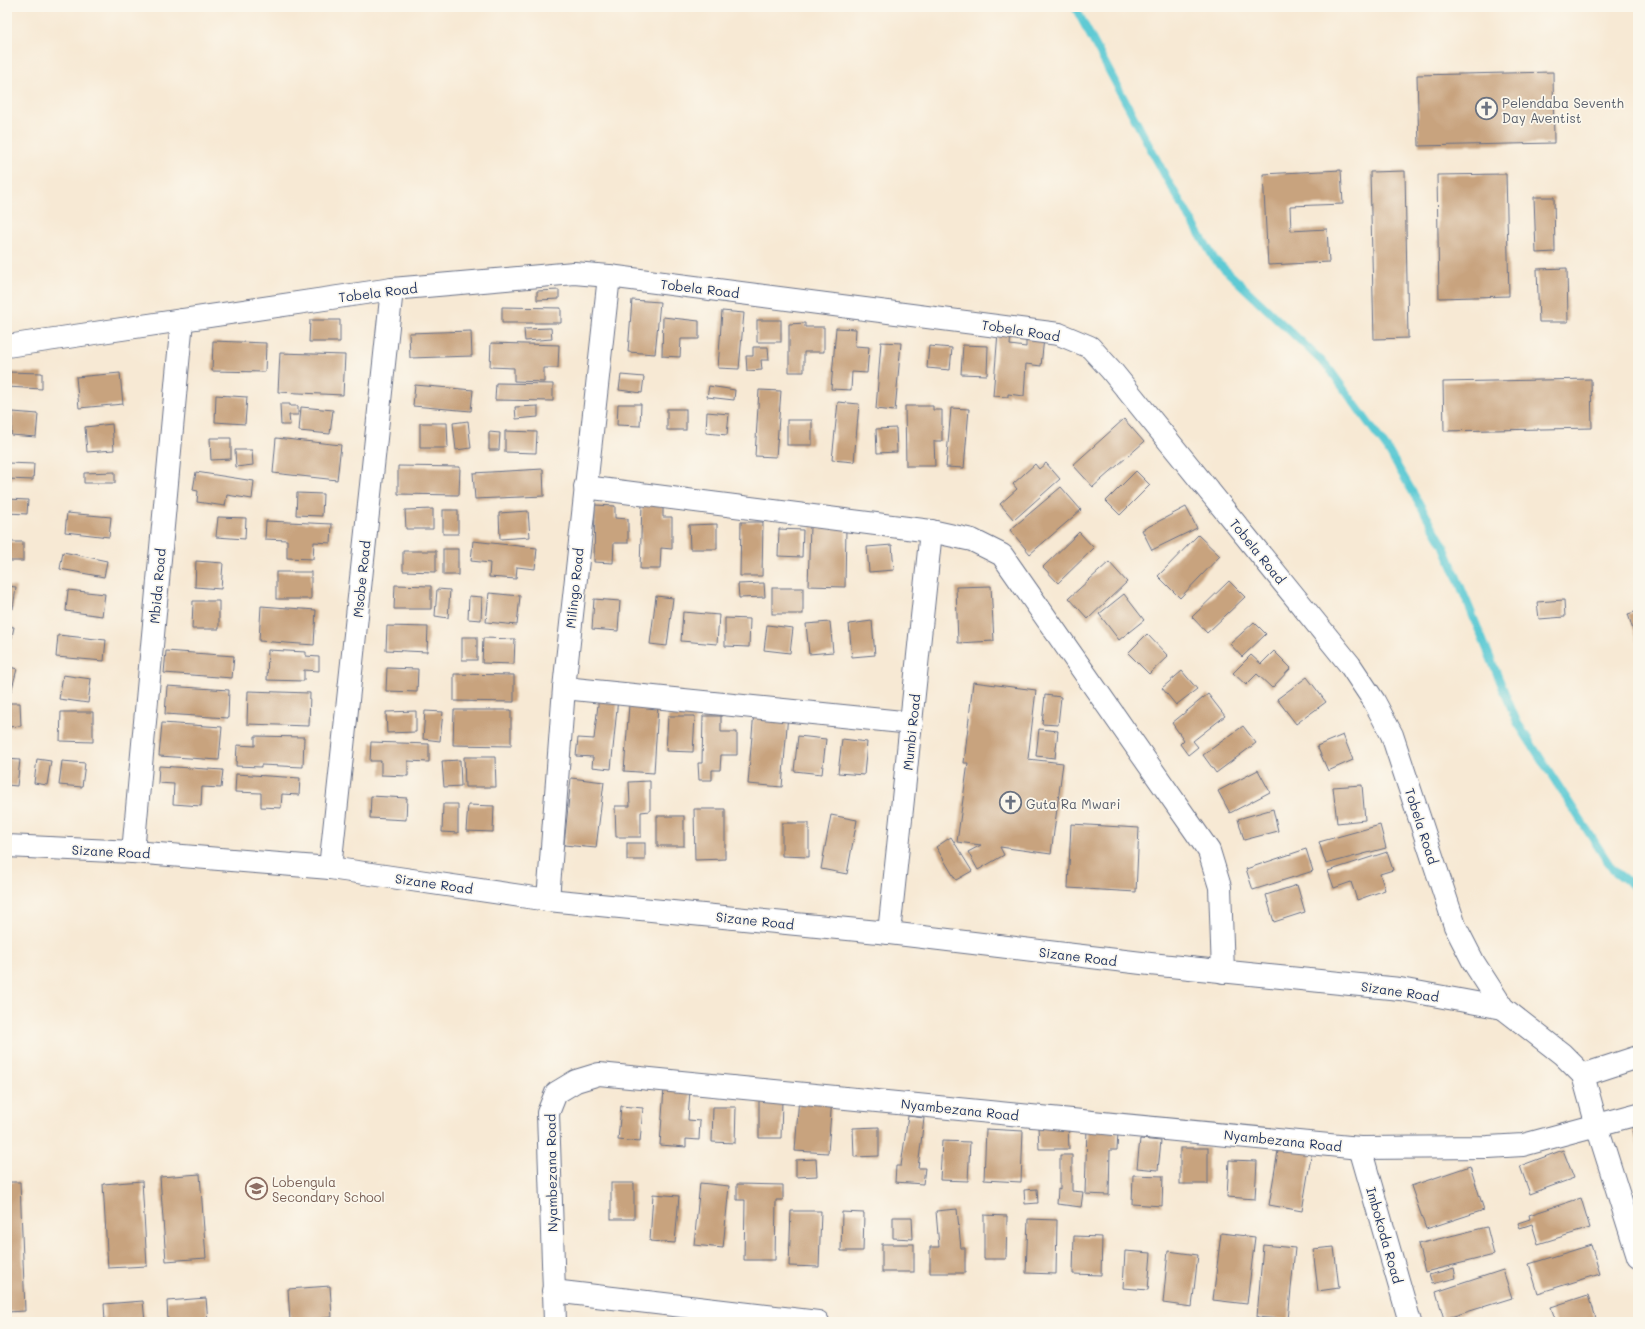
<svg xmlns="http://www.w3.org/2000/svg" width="1645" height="1329" viewBox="0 0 1645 1329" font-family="Mali,sans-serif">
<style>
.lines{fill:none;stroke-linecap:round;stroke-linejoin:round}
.stream{stroke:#5ecad4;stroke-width:8}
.building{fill:#c8a37e}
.street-casing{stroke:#687087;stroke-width:24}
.street{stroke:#fff;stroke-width:22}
.labels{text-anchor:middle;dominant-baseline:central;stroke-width:3.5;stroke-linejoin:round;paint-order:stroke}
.worship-label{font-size:13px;fill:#5b616d;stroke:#fbf7ec;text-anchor:start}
.street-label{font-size:13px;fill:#1b2f5e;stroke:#fbf7ec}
.education-label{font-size:13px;fill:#785e54;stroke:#fbf7ec;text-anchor:start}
</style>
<rect width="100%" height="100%" fill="#fbf7ec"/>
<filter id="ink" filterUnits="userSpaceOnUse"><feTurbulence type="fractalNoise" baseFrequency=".025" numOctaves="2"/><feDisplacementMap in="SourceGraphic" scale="8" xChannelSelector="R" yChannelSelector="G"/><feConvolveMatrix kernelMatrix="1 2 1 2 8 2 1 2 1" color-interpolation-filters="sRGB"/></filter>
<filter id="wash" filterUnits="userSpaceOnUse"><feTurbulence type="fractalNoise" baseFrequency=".012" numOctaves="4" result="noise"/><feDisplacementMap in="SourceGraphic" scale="16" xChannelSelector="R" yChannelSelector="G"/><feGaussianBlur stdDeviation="0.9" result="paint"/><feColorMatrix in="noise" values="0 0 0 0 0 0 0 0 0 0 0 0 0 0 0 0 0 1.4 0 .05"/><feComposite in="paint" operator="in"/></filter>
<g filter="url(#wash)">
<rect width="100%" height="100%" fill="#f7e9d4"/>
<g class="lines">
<polyline class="stream" points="1075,7 1168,181 1215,260 1328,367 1388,450 1443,544 1517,722 1613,870 1638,889"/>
</g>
<g id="blocks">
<g class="building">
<polygon points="1553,72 1554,143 1419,146 1417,75"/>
<polygon points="1341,170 1343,204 1290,206 1291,231 1327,229 1329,262 1268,265 1263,174"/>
<polygon points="1405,171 1408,338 1374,339 1370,172"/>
<polygon points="1506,174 1509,296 1439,298 1437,175"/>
<polygon points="1534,197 1554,197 1555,252 1536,253"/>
<polygon points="1567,268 1568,322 1539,322 1537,269"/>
<polygon points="559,290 559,299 537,300 537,291"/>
<polygon points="632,300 660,302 655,354 628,352"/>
<polygon points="502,307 561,308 561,323 502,323"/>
<polygon points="722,311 744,313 739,369 718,368"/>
<polygon points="663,317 699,321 699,339 681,339 680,357 662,356"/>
<polygon points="310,320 340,320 340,342 309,342"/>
<rect x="757" y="320" width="24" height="22"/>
<polygon points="805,323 805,327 824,327 824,352 804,352 804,372 789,372 789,324"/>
<polygon points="551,328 552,339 525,341 524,329"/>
<polygon points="836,328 856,329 855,346 869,347 867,373 852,372 851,390 831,389"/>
<polygon points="471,331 472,356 410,358 409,333"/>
<polygon points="998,332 1011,333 1010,345 1026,347 1026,337 1044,338 1041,366 1026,364 1024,396 1008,394 1008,397 993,396"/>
<polygon points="213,341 266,343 265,372 212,371"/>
<polygon points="881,342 901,343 895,411 876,409"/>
<polygon points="491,343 559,345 558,368 544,368 544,382 514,381 514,368 490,367"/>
<polygon points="963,345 988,346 987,375 961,374"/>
<polygon points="929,346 952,348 950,370 927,368"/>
<polygon points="753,347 768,347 769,360 761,360 762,370 747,371 746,356 753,356"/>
<polygon points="280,353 345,355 343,395 278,392"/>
<polygon points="7,372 42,373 42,389 7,387"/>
<polygon points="120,373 123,404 79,408 76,377"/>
<polygon points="621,375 644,377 642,393 619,390"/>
<polygon points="1591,379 1592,428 1444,431 1443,382"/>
<polygon points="496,383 553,384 553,401 495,400"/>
<polygon points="415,385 473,390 471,411 413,406"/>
<polygon points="709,386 735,390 734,400 707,397"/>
<polygon points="759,390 781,391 776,457 755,456"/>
<polygon points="216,395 247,397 245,424 215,422"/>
<polygon points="838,402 859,404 854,462 832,460"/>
<polygon points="280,404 290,404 290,406 298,406 298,415 289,415 290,425 281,425"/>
<polygon points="618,404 641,404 640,426 617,425"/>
<polygon points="538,406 538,417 516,419 515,407"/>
<polygon points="905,406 933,406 933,410 942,410 942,441 934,441 935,466 906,466"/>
<polygon points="301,407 333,410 330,434 299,431"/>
<polygon points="951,408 969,409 964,468 946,467"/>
<rect x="667" y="409" width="19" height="21"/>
<polygon points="13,412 38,414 36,437 11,435"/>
<polygon points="707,412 729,414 727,435 706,433"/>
<polygon points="1124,419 1144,442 1093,487 1073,465"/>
<rect x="787" y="420" width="25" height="25"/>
<polygon points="468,421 471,448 456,450 453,423"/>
<polygon points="420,423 447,423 448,448 420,448"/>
<polygon points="112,424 114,450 87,452 85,427"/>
<polygon points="896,428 897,452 877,453 876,429"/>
<polygon points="505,431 537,432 536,453 505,452"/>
<polygon points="489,432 500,433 499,450 489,450"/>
<polygon points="210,438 231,438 231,459 211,460"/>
<polygon points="276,438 341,445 337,480 273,473"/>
<polygon points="235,450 252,450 253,465 236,467"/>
<polygon points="7,463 34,464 33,480 7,479"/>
<polygon points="1046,463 1060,479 1014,520 1000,504 1017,489 1013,484 1035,464 1039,469"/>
<polygon points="398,466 460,467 459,495 398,494"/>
<polygon points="543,469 544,496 475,499 473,473"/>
<polygon points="1136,471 1150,485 1120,515 1106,501"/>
<polygon points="115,472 115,483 84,483 84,473"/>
<polygon points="196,472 254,481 252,499 227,495 225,506 197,502 198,491 193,490"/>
<polygon points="1061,487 1081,510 1030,554 1010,530"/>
<polygon points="297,493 323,494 322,516 296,515"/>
<polygon points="7,499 28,500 27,514 7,513"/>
<polygon points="642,503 663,504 663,517 672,517 672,549 661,548 660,569 640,569"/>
<polygon points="595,505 615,506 615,518 628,519 628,543 614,543 613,563 594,562"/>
<polygon points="1186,507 1197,528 1152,550 1142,530"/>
<polygon points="433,509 433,529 406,529 405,510"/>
<rect x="443" y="510" width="15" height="24"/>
<polygon points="528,511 530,537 500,539 499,513"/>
<polygon points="67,513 111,517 109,537 65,532"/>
<polygon points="218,517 246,518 245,539 216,537"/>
<polygon points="266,521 332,524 331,543 314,542 313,559 287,558 287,540 265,539"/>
<polygon points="741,522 763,522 762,576 740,576"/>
<polygon points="717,524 717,549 690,549 689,525"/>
<polygon points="810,526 846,527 845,587 808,586"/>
<polygon points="779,529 803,530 802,557 778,556"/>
<polygon points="1079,532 1094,548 1058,583 1043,567"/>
<polygon points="1198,535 1220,556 1180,598 1158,576"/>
<polygon points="473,541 537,548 535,569 517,567 516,579 489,577 490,563 471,561"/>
<rect x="7" y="542" width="16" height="19"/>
<polygon points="892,545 894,570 869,572 867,547"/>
<rect x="443" y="549" width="15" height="26"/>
<polygon points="403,551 436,551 436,572 403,571"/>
<polygon points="63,552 107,561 104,577 60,569"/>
<polygon points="196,561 223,563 221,589 195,587"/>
<polygon points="1109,562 1127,582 1088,619 1069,598"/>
<rect x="276" y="572" width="35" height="27"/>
<polygon points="1229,581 1245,597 1207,633 1192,617"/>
<polygon points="764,583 765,597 739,598 738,584"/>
<polygon points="395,585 431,586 431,609 394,609"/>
<polygon points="7,586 16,587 13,609 7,608"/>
<polygon points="991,586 994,641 958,643 956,587"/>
<rect x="772" y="588" width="31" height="26"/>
<polygon points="437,589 450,590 448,618 435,616"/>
<polygon points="68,590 105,594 102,616 66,611"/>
<polygon points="489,593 520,596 517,625 486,622"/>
<polygon points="1124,594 1144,620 1119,640 1099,614"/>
<polygon points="469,596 482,597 481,620 468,619"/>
<polygon points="656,596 673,598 667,646 650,644"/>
<polygon points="594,599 620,601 618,631 592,629"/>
<polygon points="1564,600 1565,617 1539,619 1537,602"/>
<polygon points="193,601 219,601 219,629 192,629"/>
<polygon points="261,606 316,610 314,645 259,641"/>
<polygon points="1638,611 1638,646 1628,614"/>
<polygon points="683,612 719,615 717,644 681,641"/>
<polygon points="725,618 750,619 749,647 725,646"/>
<polygon points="872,621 875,655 852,657 849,624"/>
<polygon points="830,622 833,652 809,654 806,624"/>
<polygon points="1254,622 1266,634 1242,657 1230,644"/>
<polygon points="767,625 793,628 790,653 764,650"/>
<polygon points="7,626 14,627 9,651 7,650"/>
<polygon points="387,626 428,627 427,652 386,650"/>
<polygon points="1147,634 1168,656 1149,674 1128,653"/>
<polygon points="58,635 106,640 104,661 56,657"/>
<rect x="462" y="637" width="15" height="23"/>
<polygon points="483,638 515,639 514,664 482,663"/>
<polygon points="268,650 306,652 306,656 319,657 319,671 304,670 304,681 267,680"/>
<polygon points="166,651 234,656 232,678 164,673"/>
<polygon points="1274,651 1291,668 1272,688 1257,674 1246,685 1233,673 1251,655 1261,664"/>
<polygon points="7,666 17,669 11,692 7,691"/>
<polygon points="387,668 418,669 417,692 386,691"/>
<polygon points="1182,671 1197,689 1176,705 1162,688"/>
<polygon points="454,674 514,675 514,702 454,701"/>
<polygon points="63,675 91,679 88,703 59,699"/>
<polygon points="1307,677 1326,702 1296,724 1277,699"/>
<polygon points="973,682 1036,690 1028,759 1063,763 1051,854 1000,847 1004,855 978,870 968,852 981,845 957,842 968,763 964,763"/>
<polygon points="167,686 229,690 228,718 165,714"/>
<polygon points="248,691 310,693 309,726 247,724"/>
<polygon points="1208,694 1225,716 1193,741 1198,747 1188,755 1180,744 1184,740 1172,723"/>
<polygon points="1045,695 1061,697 1058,725 1042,724"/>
<polygon points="599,696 618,698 611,769 592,767 593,757 576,756 578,738 594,739"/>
<polygon points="7,703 20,703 21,726 7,727"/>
<polygon points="629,705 658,706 654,773 624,771"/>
<polygon points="454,710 511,710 511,746 453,745"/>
<polygon points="416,711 416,732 387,733 386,712"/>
<polygon points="425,711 443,712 440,741 423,739"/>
<polygon points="754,711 788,714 782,787 748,784"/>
<polygon points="61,712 93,712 93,742 60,741"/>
<polygon points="668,716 695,716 693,752 666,751"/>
<polygon points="703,716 721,716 721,732 737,732 737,755 721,755 720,770 712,770 712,780 699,780 698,763 702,763"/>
<polygon points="162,723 222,727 219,760 159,756"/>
<polygon points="1243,726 1256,743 1216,773 1203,755"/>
<polygon points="1039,729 1058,731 1055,758 1036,756"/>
<polygon points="1343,735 1353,760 1328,771 1317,746"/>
<polygon points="255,736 304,737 303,767 261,765 261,767 236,766 237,745 255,746"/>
<polygon points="798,736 826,739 822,774 794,771"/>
<polygon points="842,739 867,742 864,775 838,773"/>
<polygon points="371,742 429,744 429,762 408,761 408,776 381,775 381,761 370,761"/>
<polygon points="464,757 495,757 496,787 465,787"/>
<polygon points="7,759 20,760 17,786 7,785"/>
<polygon points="37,759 51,761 47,785 34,783"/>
<polygon points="460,760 461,786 444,787 442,761"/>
<polygon points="62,761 85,763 82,787 59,785"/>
<polygon points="159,766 223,770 221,788 202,787 201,806 173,804 174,784 158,783"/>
<polygon points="1258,770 1270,792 1230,813 1218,791"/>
<polygon points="236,774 300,778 299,795 282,794 281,808 261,807 261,793 235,792"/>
<polygon points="571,778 604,782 596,848 564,845"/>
<polygon points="650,781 650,811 641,812 641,837 616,837 615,806 630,806 629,782"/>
<polygon points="1362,785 1365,820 1337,823 1333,787"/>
<polygon points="371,796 407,798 406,820 370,818"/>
<polygon points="443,804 458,804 458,833 442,832"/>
<polygon points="468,805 494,806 493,832 466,831"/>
<polygon points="694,809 725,809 725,859 695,860"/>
<polygon points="1273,809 1278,831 1244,840 1238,819"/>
<polygon points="831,815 857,820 847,874 821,869"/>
<rect x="657" y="816" width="27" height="30"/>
<polygon points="782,823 809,823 809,857 782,856"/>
<polygon points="1071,824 1139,828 1136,892 1068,888"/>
<polygon points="1380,825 1386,848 1326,864 1319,842"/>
<polygon points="951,837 972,871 956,880 936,847"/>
<rect x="627" y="843" width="18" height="17"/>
<polygon points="1306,849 1313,871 1253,890 1246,869"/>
<polygon points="1387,852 1393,870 1380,874 1385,890 1357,900 1351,882 1334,888 1328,871"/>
<polygon points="1297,885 1305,912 1274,922 1266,895"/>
<polygon points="664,1088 690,1090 688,1120 700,1121 699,1140 686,1139 686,1147 660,1145"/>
<polygon points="799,1096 832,1098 828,1153 795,1151"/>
<polygon points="759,1099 782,1099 781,1138 759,1138"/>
<polygon points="621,1106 643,1108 640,1142 618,1140"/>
<polygon points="713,1107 736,1107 735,1143 712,1142"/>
<polygon points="908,1116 924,1118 918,1168 925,1168 923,1184 895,1182 896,1166 901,1166"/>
<polygon points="1638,1122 1638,1147 1631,1124"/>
<polygon points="1068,1125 1069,1149 1039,1149 1038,1126"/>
<polygon points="879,1127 879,1156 854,1157 853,1128"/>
<polygon points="1087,1128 1118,1132 1117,1150 1110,1150 1109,1195 1085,1194"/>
<polygon points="986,1129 1023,1131 1021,1182 984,1180"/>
<polygon points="1140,1139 1161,1141 1158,1170 1137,1168"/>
<polygon points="942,1141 970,1142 968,1181 940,1180"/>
<polygon points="1279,1145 1312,1150 1302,1211 1269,1205"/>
<rect x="1180" y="1148" width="28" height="36"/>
<polygon points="1563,1150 1574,1178 1530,1194 1520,1166"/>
<polygon points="1060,1155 1072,1155 1072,1191 1083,1192 1081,1207 1057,1204 1058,1189 1060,1190"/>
<polygon points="816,1159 817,1176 796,1177 796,1160"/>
<polygon points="1229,1160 1257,1161 1255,1199 1227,1197"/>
<polygon points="1470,1166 1484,1210 1426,1229 1411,1186"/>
<polygon points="200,1174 206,1258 166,1261 160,1177"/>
<polygon points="1133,1175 1163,1176 1162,1206 1132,1204"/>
<polygon points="142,1181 147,1266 108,1268 103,1184"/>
<polygon points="7,1182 20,1182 25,1311 7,1312"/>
<rect x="611" y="1183" width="23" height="36"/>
<polygon points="700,1183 729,1186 723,1248 694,1245"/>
<polygon points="737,1184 783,1185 783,1200 776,1200 775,1260 744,1260 745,1200 737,1200"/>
<polygon points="1037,1189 1038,1203 1025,1204 1024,1190"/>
<polygon points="653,1194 679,1196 675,1243 650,1241"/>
<polygon points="1581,1198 1590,1228 1538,1244 1532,1224 1520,1228 1518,1223 1530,1219 1529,1215"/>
<polygon points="957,1209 961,1248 965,1248 965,1273 930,1273 930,1247 939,1247 936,1211"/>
<polygon points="791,1211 821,1211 819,1267 789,1266"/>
<polygon points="842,1212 864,1213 863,1251 841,1251"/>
<polygon points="984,1215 1007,1216 1006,1259 984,1259"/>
<polygon points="893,1217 912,1217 913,1239 893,1238"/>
<polygon points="1028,1219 1057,1220 1056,1274 1026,1273"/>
<polygon points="1487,1227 1494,1255 1425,1272 1418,1244"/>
<polygon points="1221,1233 1255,1237 1247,1304 1213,1300"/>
<polygon points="1074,1236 1102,1237 1101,1275 1073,1274"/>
<rect x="882" y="1244" width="32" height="28"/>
<polygon points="1263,1245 1295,1248 1288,1320 1257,1317"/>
<polygon points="1591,1245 1600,1274 1538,1293 1529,1264"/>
<polygon points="1334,1247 1339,1288 1318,1291 1313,1249"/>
<polygon points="1125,1251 1151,1253 1148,1290 1123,1288"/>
<polygon points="1168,1251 1198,1255 1192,1307 1163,1303"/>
<polygon points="1454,1268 1456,1278 1432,1284 1429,1275"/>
<polygon points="1503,1270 1512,1298 1444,1319 1436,1292"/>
<polygon points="330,1286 332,1317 318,1319 318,1322 290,1321 288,1289"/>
<polygon points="1588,1295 1596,1322 1556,1322 1551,1307"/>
<polygon points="206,1298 208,1322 168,1322 167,1301"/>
<polygon points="143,1301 145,1322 105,1322 104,1304"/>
<polygon points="614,1320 633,1321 633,1322 614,1322"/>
</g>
</g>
</g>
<g filter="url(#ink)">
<use href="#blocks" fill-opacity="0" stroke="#687087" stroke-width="1"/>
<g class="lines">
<defs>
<g id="street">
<polyline points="7,346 392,289 574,273 609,276 1059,334 1090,347 1111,370 1350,665 1374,701 1392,735 1455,926 1474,963 1503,1008 1562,1054 1583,1075 1638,1057"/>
<polyline points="585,487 931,531 972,540 1002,555 1209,851 1220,887 1223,972"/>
<polyline points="564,688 912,723"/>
<polyline points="7,846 133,852 330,868 548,900 889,933 1150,964 1400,989 1503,1008"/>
<polyline points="133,852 182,320"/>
<polyline points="330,868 392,289"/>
<polyline points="548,900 564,688 609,276"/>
<polyline points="889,933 931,531"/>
<polyline points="1583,1075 1597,1126 1638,1256"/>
<polyline points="1360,1148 1410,1322"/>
<polyline points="553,1291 818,1322"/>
<polyline points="555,1322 548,1113 556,1093 576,1081 599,1074 1360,1148 1488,1147 1523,1145 1638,1114"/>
</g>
</defs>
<use href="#street" class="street-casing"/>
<use href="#street" class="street"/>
</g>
</g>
<defs>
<symbol id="church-ring" viewBox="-11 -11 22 22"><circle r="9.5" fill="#fbf7ec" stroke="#6b7280" stroke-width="1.5"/><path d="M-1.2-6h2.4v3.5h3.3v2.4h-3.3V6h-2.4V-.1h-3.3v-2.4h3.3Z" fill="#6b7280"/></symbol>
<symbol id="school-ring" viewBox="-11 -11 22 22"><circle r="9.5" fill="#fbf7ec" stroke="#8d6e63" stroke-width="1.5"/><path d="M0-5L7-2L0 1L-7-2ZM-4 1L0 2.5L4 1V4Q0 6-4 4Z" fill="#8d6e63"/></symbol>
</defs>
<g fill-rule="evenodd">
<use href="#church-ring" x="1474" y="96" width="25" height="25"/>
<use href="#church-ring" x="998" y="790" width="25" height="25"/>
<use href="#school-ring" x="244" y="1176" width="25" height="25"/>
</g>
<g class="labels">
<g class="worship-label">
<text x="1502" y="102">Pelendaba Seventh<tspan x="1502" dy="15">Day Aventist</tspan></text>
<text x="1026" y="803">Guta Ra Mwari</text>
</g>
<g class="street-label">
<text transform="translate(700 288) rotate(7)">Tobela Road</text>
<text transform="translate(378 292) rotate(-7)">Tobela Road</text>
<text transform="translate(1021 330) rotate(9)">Tobela Road</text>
<text transform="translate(1258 551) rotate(51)">Tobela Road</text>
<text transform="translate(361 579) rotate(-84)">Msobe Road</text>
<text transform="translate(157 586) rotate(-85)">Mbida Road</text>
<text transform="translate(574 588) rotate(-84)">Milingo Road</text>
<text transform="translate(911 732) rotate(-84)">Mumbi Road</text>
<text transform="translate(1422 826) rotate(72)">Tobela Road</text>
<text transform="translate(111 851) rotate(3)">Sizane Road</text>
<text transform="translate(434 883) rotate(8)">Sizane Road</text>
<text transform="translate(755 920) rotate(6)">Sizane Road</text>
<text transform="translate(1078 956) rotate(7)">Sizane Road</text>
<text transform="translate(1400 991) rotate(8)">Sizane Road</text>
<text transform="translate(960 1109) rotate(6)">Nyambezana Road</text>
<text transform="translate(1283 1140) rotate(6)">Nyambezana Road</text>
<text transform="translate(551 1173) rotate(-91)">Nyambezana Road</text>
<text transform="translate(1385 1235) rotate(74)">Imbokoda Road</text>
</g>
<g class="education-label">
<text x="272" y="1181">Lobengula<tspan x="272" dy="15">Secondary School</tspan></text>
</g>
</g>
<rect width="1645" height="1329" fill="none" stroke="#fbf7ec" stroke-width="24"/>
</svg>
